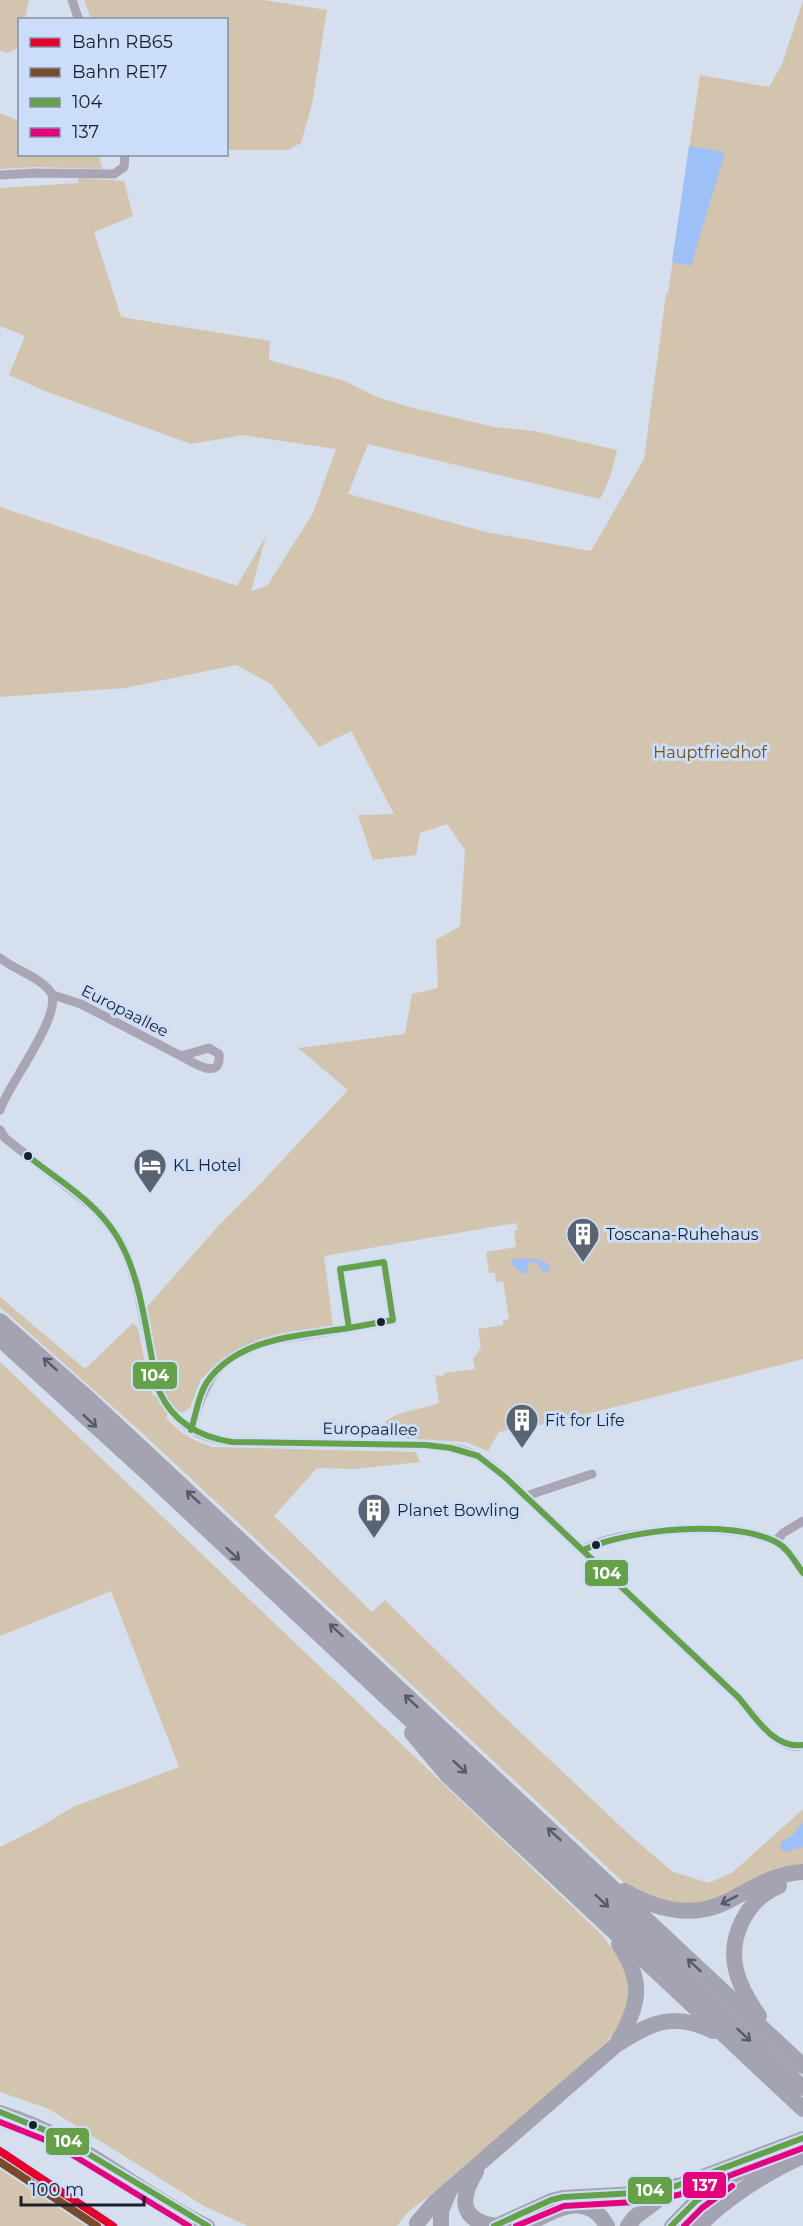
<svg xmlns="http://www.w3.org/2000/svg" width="803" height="2226" viewBox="0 0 803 2226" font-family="Montserrat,sans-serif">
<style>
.green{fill:#d2c4ad}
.water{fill:#9dc0f8}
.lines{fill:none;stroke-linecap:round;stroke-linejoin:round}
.minor{stroke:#aaa5b5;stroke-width:9}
.secondary{stroke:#a8a4b6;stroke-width:14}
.motorway{stroke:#a4a3b2;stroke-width:16}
.bus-1-casing{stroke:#cbddf9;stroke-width:10}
.bus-2-casing{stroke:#cbddf9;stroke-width:10}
.bus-1{stroke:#65a149;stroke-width:6}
.bus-2{stroke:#e5007d;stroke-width:6}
.rail-1-casing{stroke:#cbddf9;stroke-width:12}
.rail-2-casing{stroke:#cbddf9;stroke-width:12}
.rail-1{stroke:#e4002b;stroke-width:8}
.rail-2{stroke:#7a4b2a;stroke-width:8}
.oneway{stroke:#575b69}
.bus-dot{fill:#18202d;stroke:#cbddf9;stroke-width:2}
.labels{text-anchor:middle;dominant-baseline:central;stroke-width:6;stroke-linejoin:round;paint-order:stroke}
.park-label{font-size:16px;fill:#71500d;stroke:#cbddf9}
.street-label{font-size:16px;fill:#18202d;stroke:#cbddf9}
.poi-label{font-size:16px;fill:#18202d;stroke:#cbddf9;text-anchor:start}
.line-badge{stroke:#cbddf9;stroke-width:2}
.badge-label{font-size:16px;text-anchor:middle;font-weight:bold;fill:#fff}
</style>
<rect width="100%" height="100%" fill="#d6dfee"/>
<g class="green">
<polygon points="0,0 29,0 25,19 20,20 19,47 8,53 0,51"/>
<polygon points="84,0 264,0 327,10 312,104 301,143 287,150 227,150 226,20 91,19"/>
<path d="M803,1v1358l-247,63 -57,10 -11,19 -22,-9 -81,-5 -4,-6c3,-20 42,-21 58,-28l-4,-28 9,1v-3l31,-4 -2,-10 8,-11 -3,-19 25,-4v-5l6,-1 -6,-38 -7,1 -1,-9h-6l-3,-21 30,-5 -2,-16 4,-1 -2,-7 -192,33 9,70 -64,11 -31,11 -37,31 -11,29 -8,5 -9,-5 -7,9c12,16 26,23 46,30l204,5 4,10 -65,7 -38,-1 -43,48 98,96 13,-12 113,111 135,127 40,34 36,11 24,-11 70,-63v60l-82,29 -36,8 -49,-12 -496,-463 -140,-124v-10l85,72 48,-46 5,5 12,60 4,9 9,-10 -17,-79 74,-84 40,-40 88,-94 -50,-42 107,-14 7,-40 26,-6 -2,-48 24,-14 5,-76 -18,-26 -27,9 -4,22 -43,5 -15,-45 36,-1 -43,-83 -32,16 -48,-63 -35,-19 -111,23 -125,9v-190l237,79 29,-50 -15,55 16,-5 46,-73 23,-64 -93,-14 -52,9 -146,-53 -36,-16 16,-39 -25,-10v-138l78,-5v-5l46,3 9,35 -39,16 27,85 149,24 -1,19 76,21 32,16 32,10 85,20 40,4 83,19 -7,28 -10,21 -232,-55 -20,50 138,38 105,19 53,-92 22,-165 2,-1 32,-218 69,12 13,-23z"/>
<polygon points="0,113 19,121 20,154 99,155 102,169 36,167 0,169"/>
<polygon points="0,1362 602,1935 625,1966 631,1992 624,2024 591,2057 435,2191 407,2213 397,2226 248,2226 204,2206 49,2109 0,2092 0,1847 40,1827 73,1807 179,1767 111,1591 0,1636"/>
<polygon points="0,2169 80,2219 91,2226 0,2226"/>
</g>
<g class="water">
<polygon points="689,146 725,152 691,266 672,262"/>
<polygon points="521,1258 536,1259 547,1263 550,1271 543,1273 538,1264 531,1262 528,1264 528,1273 524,1274 511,1264 512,1260"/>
<polygon points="803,1822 803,1847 785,1852 781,1849 780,1844 784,1840 792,1836"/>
</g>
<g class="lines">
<g class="minor">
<polyline points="72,0 79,20"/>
<polyline points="0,175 35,173 114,174 124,167 125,154"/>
<path d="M0,958c15,12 38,18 50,33 16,20 -43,95 -50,119"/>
<path d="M53,995l28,9 100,52 28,-8 10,6c3,28 -27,8 -38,2"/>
<path d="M0,1130l5,8 90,71 23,28 9,18 10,32 22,104c17,33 37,47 73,51l194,3c39,3 50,6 79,32l234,221c15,16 39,56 64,47"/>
<path d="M191,1430c14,-49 25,-75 79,-89l79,-13"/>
<polyline points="526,1496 592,1474"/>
<polyline points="776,1541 783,1533 803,1521"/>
<path d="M583,1550c33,-22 158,-29 193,-8 12,6 19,20 27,31"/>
</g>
<g class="secondary">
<path d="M0,2112c82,25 135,78 208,114"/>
<polyline points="494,2226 551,2200 563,2197 635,2193 676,2186 803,2138"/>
<path d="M671,2226c12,-12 24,-26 38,-36 24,-17 54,-25 82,-34"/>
</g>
<g class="motorway">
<polyline points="0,1321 89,1399 803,2066"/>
<polyline points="0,1339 145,1471 803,2088"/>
<polyline points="412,1733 448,1776 803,2109"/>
<path d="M624,1891c31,18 68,28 102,11 24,-12 48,-29 77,-30"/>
<path d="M759,2016c-10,-14 -19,-29 -23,-46 -8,-33 11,-71 43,-84"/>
<path d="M618,2042c22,-38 26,-60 1,-98"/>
<path d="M476,2172c-17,27 -16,48 19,54"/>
<path d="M417,2223l18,-21 181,-157c34,-22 57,-34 97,-14"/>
<polyline points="441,2225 441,2211 449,2192"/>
<path d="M523,2226c28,-13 63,-39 84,0"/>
<polyline points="628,2226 635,2217 676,2186"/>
<path d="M699,2226c30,-31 65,-52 104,-70"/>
</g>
<defs>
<g id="bus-1">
<path d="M28,1156c31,25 67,45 88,79 22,35 27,78 35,118 2,13 4,28 9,40 14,30 40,44 72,49l194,3 25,3 27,8 27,21 234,221c17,20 35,51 64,47"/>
<polygon points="384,1262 393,1320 349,1328 340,1269"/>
<path d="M191,1430c5,-15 7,-35 16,-48 31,-45 93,-46 142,-54"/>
<path d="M583,1550c47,-21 146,-31 193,-8 12,6 19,20 27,31"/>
<polyline points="0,2112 57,2135 208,2226"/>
<polyline points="494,2226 551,2200 563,2197 635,2193 676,2186 803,2138"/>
<polyline points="671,2226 696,2201 727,2179"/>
</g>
<g id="bus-2">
<polyline points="0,2122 53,2143 189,2226"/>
<polyline points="516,2226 564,2206 635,2202 678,2195 803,2148"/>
<polyline points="684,2226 702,2208 732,2186"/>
</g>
</defs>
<use href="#bus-1" class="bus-1-casing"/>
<use href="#bus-2" class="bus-2-casing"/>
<use href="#bus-1" class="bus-1"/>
<use href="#bus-2" class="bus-2"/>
<defs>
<polyline id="rail-1" points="0,2151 113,2226"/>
<polyline id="rail-2" points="0,2162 97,2226"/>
</defs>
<use href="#rail-1" class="rail-1-casing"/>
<use href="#rail-2" class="rail-2-casing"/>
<use href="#rail-1" class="rail-1"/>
<use href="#rail-2" class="rail-2"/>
</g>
<defs><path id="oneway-shaft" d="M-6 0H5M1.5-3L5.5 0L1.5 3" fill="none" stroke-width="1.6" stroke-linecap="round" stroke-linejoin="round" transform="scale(1.5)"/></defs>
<g class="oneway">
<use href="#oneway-shaft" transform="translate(50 1364) rotate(-138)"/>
<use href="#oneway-shaft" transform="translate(90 1421) rotate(43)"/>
<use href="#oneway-shaft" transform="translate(193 1497) rotate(-137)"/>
<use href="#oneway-shaft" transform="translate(233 1554) rotate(43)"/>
<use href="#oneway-shaft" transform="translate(336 1630) rotate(-137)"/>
<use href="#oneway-shaft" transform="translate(411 1701) rotate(-137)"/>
<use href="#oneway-shaft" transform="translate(460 1767) rotate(43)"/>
<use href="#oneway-shaft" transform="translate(554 1834) rotate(-137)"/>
<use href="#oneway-shaft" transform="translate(729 1900) rotate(153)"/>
<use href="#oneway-shaft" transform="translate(602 1901) rotate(43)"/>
<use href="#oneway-shaft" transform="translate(694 1965) rotate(-137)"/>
<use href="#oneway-shaft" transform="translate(744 2035) rotate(43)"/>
</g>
<defs>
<symbol id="hotel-pin" viewBox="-11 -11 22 30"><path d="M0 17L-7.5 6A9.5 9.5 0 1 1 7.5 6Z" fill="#5a6371" stroke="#cbddf9"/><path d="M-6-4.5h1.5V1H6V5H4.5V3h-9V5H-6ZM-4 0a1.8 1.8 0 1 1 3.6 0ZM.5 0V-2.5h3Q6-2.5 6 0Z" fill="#fff"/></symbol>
<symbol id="building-pin" viewBox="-11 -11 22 30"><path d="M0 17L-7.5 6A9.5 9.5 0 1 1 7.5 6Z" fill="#5a6371" stroke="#cbddf9"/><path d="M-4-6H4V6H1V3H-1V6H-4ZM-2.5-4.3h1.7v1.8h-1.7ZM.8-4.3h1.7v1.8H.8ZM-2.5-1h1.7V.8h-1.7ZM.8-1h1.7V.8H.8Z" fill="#fff"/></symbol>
</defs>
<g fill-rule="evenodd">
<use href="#hotel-pin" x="131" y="1146" width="38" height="52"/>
<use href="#building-pin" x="564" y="1215" width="38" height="52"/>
<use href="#building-pin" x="503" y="1401" width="38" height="52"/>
<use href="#building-pin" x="355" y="1491" width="38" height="52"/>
</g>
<g class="bus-dot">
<circle cx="28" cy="1156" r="5"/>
<circle cx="381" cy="1322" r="5"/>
<circle cx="596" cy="1545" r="5"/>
<circle cx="33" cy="2125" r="5"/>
</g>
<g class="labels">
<g class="park-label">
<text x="710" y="752">Hauptfriedhof</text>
</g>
<g class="street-label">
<text transform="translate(125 1011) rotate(27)">Europaallee</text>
<text transform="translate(370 1429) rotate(1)">Europaallee</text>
</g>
<g class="poi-label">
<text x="173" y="1165">KL Hotel</text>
<text x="606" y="1234">Toscana-Ruhehaus</text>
<text x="545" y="1420">Fit for Life</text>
<text x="397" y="1510">Planet Bowling</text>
</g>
</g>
<g class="line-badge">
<rect x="132" y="1361" width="46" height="29" rx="6" fill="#65a149"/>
<rect x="584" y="1559" width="45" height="28" rx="6" fill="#65a149"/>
<rect x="45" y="2127" width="45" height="29" rx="6" fill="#65a149"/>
<rect x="682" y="2171" width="45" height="28" rx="6" fill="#e5007d"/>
<rect x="627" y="2176" width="46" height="29" rx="6" fill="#65a149"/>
</g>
<g class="badge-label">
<text x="155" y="1381">104</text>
<text x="607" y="1579">104</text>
<text x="68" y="2147">104</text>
<text x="705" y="2191">137</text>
<text x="650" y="2196">104</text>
</g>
<rect x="18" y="18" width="210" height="138" fill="#cbddf9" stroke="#8391a7" stroke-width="1.5"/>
<rect x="30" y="38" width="30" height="9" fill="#e4002b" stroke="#8391a7" stroke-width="1.5"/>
<text x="72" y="48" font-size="18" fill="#18202d">Bahn RB65</text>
<rect x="30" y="68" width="30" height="9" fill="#7a4b2a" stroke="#8391a7" stroke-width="1.5"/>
<text x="72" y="78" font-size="18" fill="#18202d">Bahn RE17</text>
<rect x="30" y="98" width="30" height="9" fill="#65a149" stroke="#8391a7" stroke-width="1.5"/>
<text x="72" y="108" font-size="18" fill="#18202d">104</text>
<rect x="30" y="128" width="30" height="9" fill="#e5007d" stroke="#8391a7" stroke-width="1.5"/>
<text x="72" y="138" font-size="18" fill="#18202d">137</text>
<path d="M21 2196v9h123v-9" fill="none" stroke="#18202d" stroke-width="3"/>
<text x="30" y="2196" font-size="18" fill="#18202d" stroke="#cbddf9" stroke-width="4.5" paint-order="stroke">100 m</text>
</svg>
